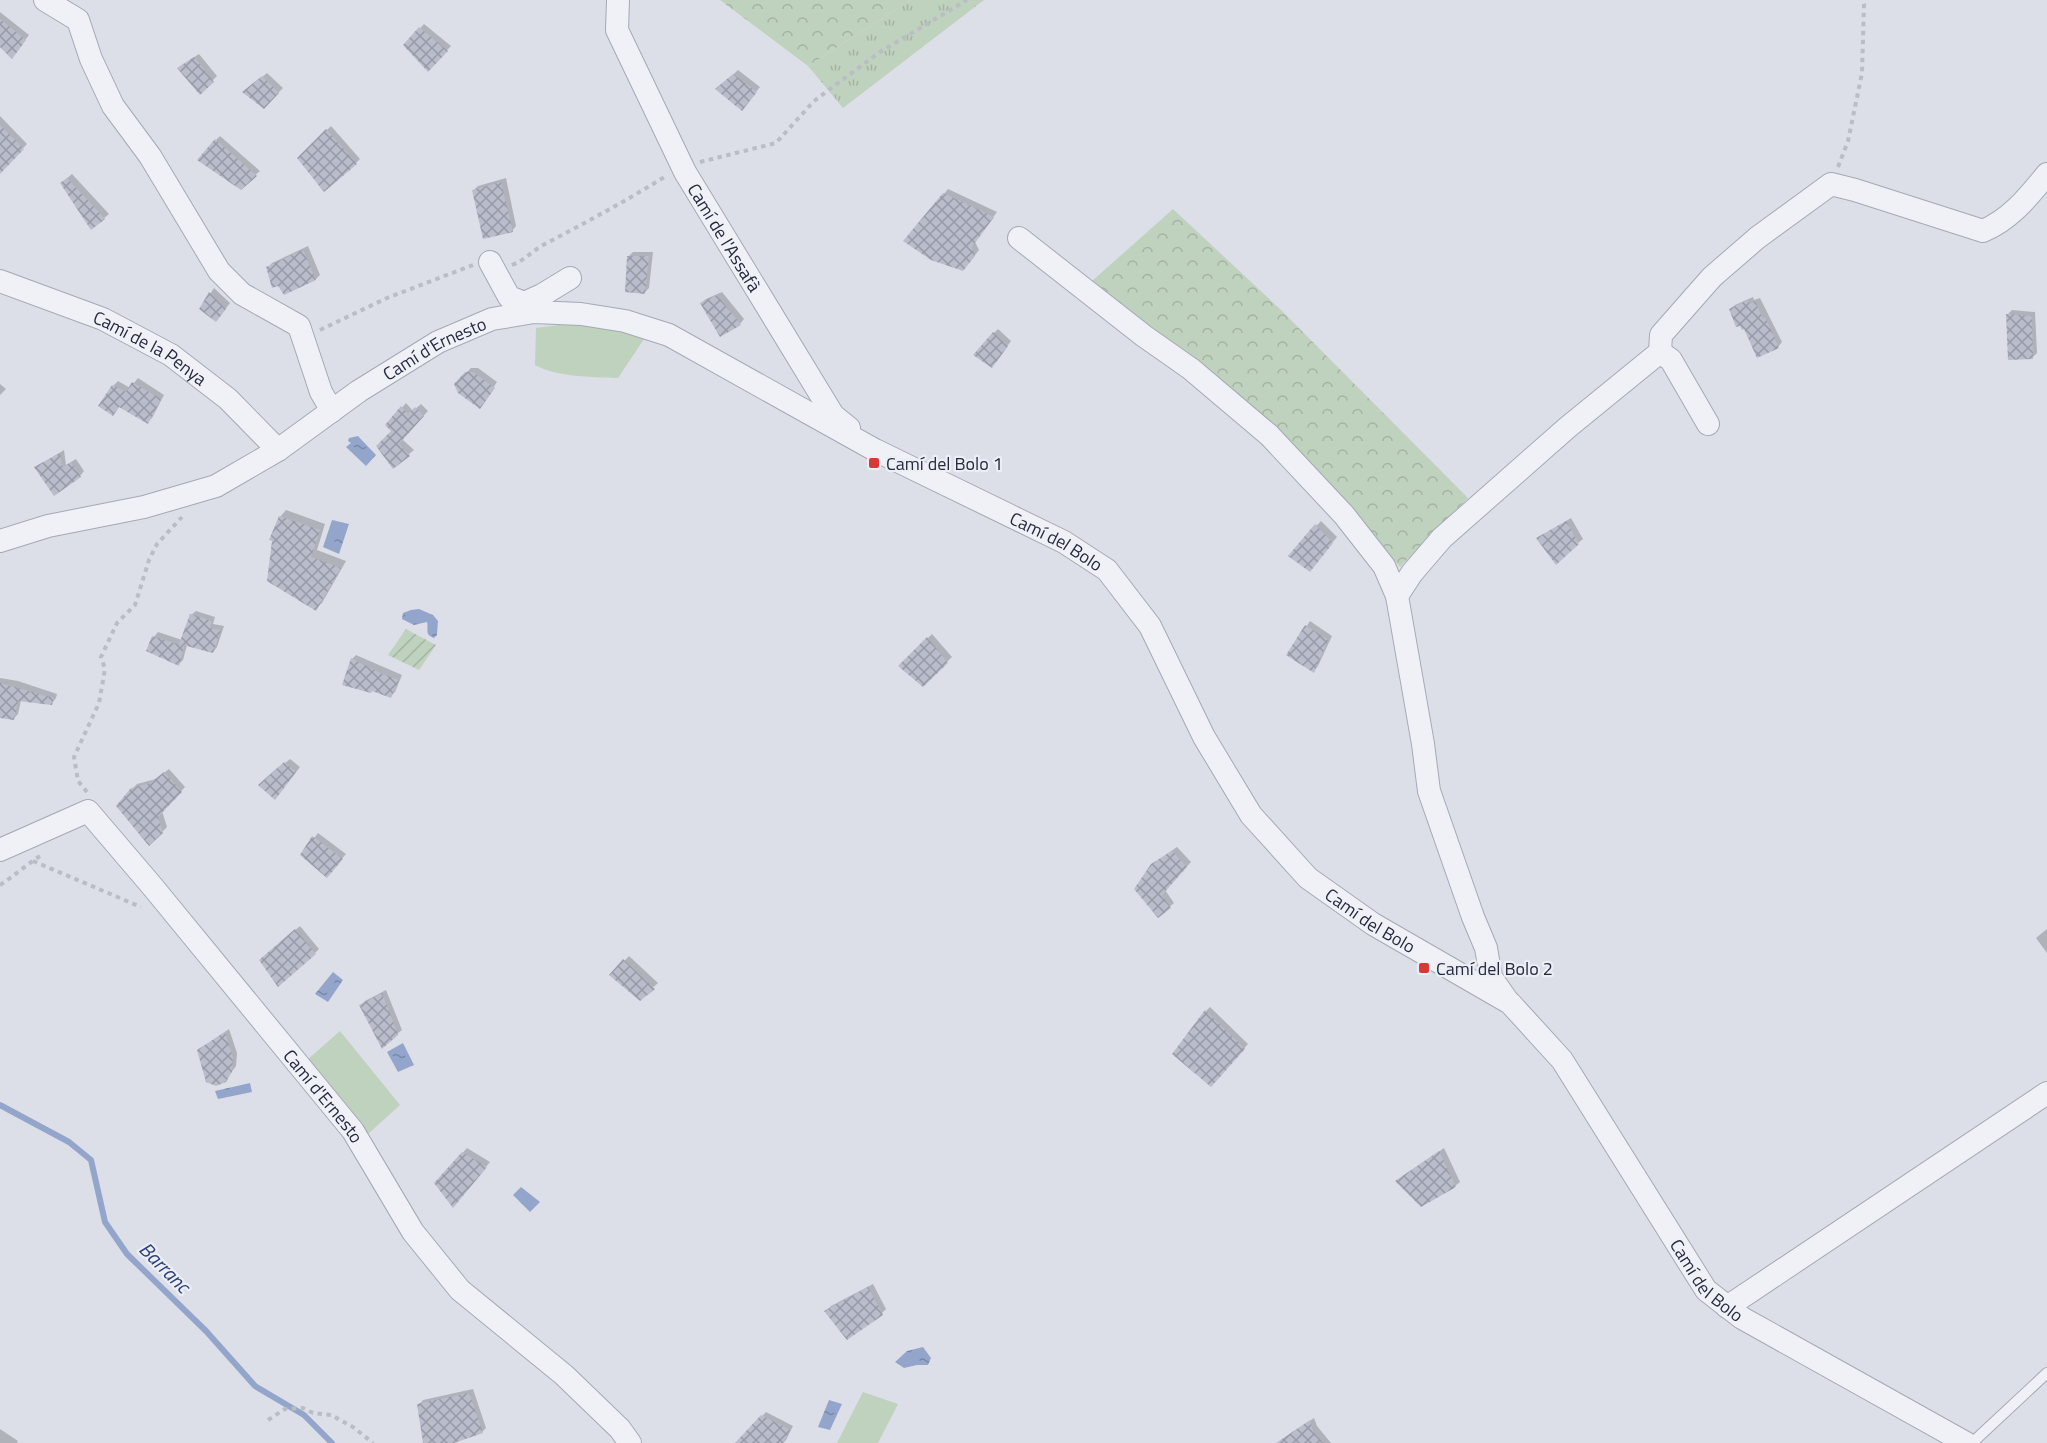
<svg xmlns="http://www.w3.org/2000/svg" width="2047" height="1443" viewBox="0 0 2047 1443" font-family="'Titillium Web',sans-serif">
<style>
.grass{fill:url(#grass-tufts)}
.forest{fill:url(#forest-crowns)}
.garden{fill:url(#garden-furrows)}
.pitch{fill:#bfd2bd}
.water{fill:url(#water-ripples)}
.shadow{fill:#0003}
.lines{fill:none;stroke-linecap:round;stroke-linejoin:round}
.stream{stroke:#94a5cb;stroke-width:6}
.building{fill:url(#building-cross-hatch)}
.service-casing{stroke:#a5a9b5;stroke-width:12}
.minor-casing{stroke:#a5a9b5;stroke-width:24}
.path{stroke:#babdc6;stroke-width:4;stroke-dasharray:4.5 4.5;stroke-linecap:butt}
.service{stroke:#eff1f6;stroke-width:10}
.minor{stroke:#eff1f6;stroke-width:22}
.poi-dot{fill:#d93936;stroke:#eceef5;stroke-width:2}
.labels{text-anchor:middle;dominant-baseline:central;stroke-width:4.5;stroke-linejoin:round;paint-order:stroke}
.street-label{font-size:18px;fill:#252a3f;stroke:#eceef5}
.poi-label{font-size:18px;fill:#252a3f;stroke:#eceef5;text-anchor:start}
.water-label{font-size:20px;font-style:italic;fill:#2c4076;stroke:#eceef5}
</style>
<defs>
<pattern id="grass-tufts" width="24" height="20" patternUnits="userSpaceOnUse" patternTransform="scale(1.5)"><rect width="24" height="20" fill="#bfd2bd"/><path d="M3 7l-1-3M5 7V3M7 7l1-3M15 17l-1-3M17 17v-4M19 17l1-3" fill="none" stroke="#a4b4a4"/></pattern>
<pattern id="forest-crowns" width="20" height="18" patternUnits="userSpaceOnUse" patternTransform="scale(1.5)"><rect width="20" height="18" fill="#bfd2bd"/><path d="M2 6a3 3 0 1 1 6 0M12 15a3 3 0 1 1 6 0" fill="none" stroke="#a4b4a4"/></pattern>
<pattern id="garden-furrows" width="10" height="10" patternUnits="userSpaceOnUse" patternTransform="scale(1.5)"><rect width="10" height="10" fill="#bfd2bd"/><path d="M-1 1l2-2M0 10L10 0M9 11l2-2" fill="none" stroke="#a4b4a4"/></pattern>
<pattern id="water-ripples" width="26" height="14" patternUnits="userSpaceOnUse" patternTransform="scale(1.5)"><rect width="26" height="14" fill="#94a5cb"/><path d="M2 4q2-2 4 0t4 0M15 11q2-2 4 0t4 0" fill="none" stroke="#7987a6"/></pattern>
<pattern id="building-cross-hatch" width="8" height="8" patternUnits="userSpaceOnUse" patternTransform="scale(1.5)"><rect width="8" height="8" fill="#b9bdcb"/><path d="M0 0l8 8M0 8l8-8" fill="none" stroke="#969aa6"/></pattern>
</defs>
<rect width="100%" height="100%" fill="#dcdfe8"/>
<polygon class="grass" points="911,0 984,0 843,108 808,66"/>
<g class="forest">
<polygon points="720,0 911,0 808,66"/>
<polygon points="1173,209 1280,309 1468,498 1400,567 1320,478 1092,281"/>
</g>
<polygon class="garden" points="406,629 436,645 419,670 388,655"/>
<g class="pitch">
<path d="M574,323l74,10 -30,45c-25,-1 -62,-1 -83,-13l1,-37z"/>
<polygon points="340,1031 400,1105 368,1134 306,1061"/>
<polygon points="863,1392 898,1404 878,1443 837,1443"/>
</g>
<g class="water">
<polygon points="358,436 376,455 366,466 346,447 351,443 348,441 349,438"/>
<polygon points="332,520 349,524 339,554 323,547"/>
<path d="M419,609l14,6 5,6 -1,14 -3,3c-10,-4 -5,-8 -7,-16l-13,3 -12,-6 1,-6 8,-3z"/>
<polygon points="333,972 343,980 328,1002 315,994"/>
<polygon points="403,1043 414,1065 398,1072 387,1052"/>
<polygon points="250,1083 252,1092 218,1099 215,1091"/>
<polygon points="521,1187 540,1202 530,1212 513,1195"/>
<polygon points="923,1347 931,1358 928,1365 917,1365 904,1368 895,1362 907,1351"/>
<polygon points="829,1400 842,1404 830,1430 818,1427"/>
</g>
<g class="shadow">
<polygon points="0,12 29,35 16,52 0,44"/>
<polygon points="424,24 451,46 428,70 405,45"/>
<polygon points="199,54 217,76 200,93 184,64"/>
<polygon points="738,70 760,87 746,104 722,85"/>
<polygon points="267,73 283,88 264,107 249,88"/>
<polygon points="0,116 27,144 0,172"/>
<polygon points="331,126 360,159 356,163 299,158"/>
<polygon points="220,136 260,171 241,188 216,140"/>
<polygon points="72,174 109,214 92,228 66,179"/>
<polygon points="506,178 516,226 512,231 474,190 478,186"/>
<polygon points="948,189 997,212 975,242 979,250 967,265 944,194"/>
<polygon points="308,246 320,275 316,279 285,293 268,268 272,263"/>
<polygon points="633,252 653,252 649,288 644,293 629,256"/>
<polygon points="214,288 230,303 220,316 201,308"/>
<polygon points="722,292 744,319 740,324 701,303 706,299"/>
<polygon points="1753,297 1754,300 1760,298 1782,342 1778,347 1730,309 1735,305"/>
<polygon points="2012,310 2035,312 2037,353 2033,357 2008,314"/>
<polygon points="998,329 1011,341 996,362 994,333"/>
<polygon points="471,368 478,368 497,382 482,404 455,384"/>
<polygon points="138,378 164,395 152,418 148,422 113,386 118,381 130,388"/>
<polygon points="0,384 6,389 0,395"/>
<polygon points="406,403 413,411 421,404 428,411 402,439 414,450 393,467 393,431 387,425"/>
<polygon points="64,450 66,465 76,459 84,471 80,476 36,467"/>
<polygon points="286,510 325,524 317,550 346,561 322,603 315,609 280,517"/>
<polygon points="1571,518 1583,539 1578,543 1538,538"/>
<polygon points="1321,521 1337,537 1314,565 1290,555"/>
<polygon points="196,611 215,617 213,624 224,626 217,647 213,652 187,645 183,660 179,664 154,637 158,632 182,640 191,615"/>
<polygon points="1310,621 1332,636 1318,666 1314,671 1288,655"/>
<polygon points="932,634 952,657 923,685 900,666"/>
<polygon points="356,655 402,675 395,692 391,696 352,659"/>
<polygon points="0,678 18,681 57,694 56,698 52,703 21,700 18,714 13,719 0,716"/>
<polygon points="290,759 300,767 279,794 264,781"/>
<polygon points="169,769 185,787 162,811 167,827 162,832 132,789 137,784 156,779"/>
<polygon points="318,833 346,854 331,871 302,855"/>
<polygon points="1177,847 1191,862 1165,890 1174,903 1158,916 1158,860"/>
<polygon points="300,926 319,949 315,953 265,956"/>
<polygon points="2047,929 2047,953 2036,938"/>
<polygon points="629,956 658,983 640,999 611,975"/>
<polygon points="386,990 402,1030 397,1034 361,1005 365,1001"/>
<polygon points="1210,1007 1248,1044 1215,1081 1206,1011"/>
<polygon points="229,1029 237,1053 236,1066 225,1081 198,1050"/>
<polygon points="467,1148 490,1162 457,1201 436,1183"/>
<polygon points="1444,1148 1460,1182 1455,1186 1397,1181"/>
<polygon points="873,1284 886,1309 882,1313 826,1311 831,1306"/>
<polygon points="473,1389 486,1428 482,1432 453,1443 424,1443 419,1405 423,1400"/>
<polygon points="766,1412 793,1426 786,1440 783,1443 738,1442"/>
<polygon points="1314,1418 1317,1426 1331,1443 1290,1443 1292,1433"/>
<polygon points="0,1429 18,1441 17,1443 0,1443"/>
</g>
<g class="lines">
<polyline class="stream" points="0,1105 69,1142 91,1160 105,1222 127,1254 206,1331 255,1386 304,1415 332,1443"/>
</g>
<g class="building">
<polygon points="0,19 26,40 12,59 0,47"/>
<polygon points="419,27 448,51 428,72 403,45"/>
<polygon points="194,57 214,82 200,95 177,68"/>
<polygon points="733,74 757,92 742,111 715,89"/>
<polygon points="262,76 279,93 264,109 242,92"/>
<polygon points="0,125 24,149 0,174"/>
<polygon points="326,129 357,164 324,192 297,158"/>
<polygon points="215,139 257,176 241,190 197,160"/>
<polygon points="67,178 105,219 91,230 60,183"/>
<polygon points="501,182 513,232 483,239 472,190"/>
<polygon points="943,193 994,217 972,247 975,256 963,271 931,260 903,241"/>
<polygon points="303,250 316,280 284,295 278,286 272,288 266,267"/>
<polygon points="627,256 649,256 645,294 625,292"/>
<polygon points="209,292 226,309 216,322 199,309"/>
<polygon points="717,295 741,325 720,337 700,303"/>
<polygon points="1748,300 1749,304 1755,301 1763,319 1765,317 1779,348 1757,358 1744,329 1742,330 1740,326 1736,327 1729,309"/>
<polygon points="2006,314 2032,316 2033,359 2008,360"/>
<polygon points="993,332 1008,346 992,368 973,355"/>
<polygon points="465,372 473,372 495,388 480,409 458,393 454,384"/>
<polygon points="132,382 161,399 148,424 119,407 113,416 98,406 112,385 126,392"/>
<polygon points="401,406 408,414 415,407 424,416 399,444 410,456 393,469 376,446 391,431 385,425"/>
<polygon points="60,453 62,468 71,462 81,477 54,496 34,467"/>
<polygon points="279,516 320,530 311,557 341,568 316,611 267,581 272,541 269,540"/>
<polygon points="1566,521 1579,544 1556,565 1536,538"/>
<polygon points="1315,524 1333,543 1310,572 1288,556"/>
<polygon points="190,614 212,621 210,628 221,630 213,653 179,644"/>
<polygon points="1305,625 1328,640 1314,673 1286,655"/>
<polygon points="152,636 184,646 179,666 146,651"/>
<polygon points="927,637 948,663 923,687 898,666"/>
<polygon points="351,658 382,674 399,680 391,698 372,691 371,693 342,685"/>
<polygon points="0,683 54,698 52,705 18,701 14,720 0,718"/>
<polygon points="284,762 296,772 275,800 258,785"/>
<polygon points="164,772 182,792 158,817 163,833 149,846 116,806 131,788 150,783"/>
<polygon points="312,836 343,859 327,878 300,855"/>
<polygon points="1172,851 1187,867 1162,895 1171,908 1158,918 1134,889 1151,864"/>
<polygon points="295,929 316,954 278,987 259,960"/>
<polygon points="623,959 655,989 640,1001 609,975"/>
<polygon points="382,993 398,1035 382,1049 359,1005"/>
<polygon points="1205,1010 1245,1049 1211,1087 1172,1054"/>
<polygon points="225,1032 233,1058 232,1072 226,1082 216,1086 206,1082 197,1050"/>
<polygon points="1439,1151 1456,1187 1421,1207 1395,1181"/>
<polygon points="462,1152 487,1167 453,1208 434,1183"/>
<polygon points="868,1287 883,1315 847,1340 824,1311"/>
<polygon points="469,1393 483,1433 454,1443 423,1443 417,1404"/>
<polygon points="761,1415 790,1430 783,1443 735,1443"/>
<polygon points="1310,1420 1313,1431 1323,1443 1276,1443"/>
</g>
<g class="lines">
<defs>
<polyline id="service" points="1972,1443 2047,1373"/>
<g id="minor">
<polyline points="45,0 78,20 91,59 113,106 150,156 219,271 242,294 299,326 321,392 332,411"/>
<path id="s1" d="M618,0l-1,30 68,142 148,243 16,13"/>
<polyline points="1019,238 1144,336 1191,369 1269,435 1344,515 1384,566 1397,596 1423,744 1429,791 1473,917 1486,948 1491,977 1507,1000"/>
<polyline points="490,262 509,297 524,303 542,295 570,278"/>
<path id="s2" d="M0,281l103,38 68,36 57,44 50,51"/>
<path d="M1660,352l1,-17 51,-58 45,-39 74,-54 24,6 128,41c28,-12 45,-34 64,-57"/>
<path id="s3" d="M0,541l48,-15 96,-19 72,-21 62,-36 81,-59 79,-49 54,-23 42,-7 47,2 44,7 44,14 206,115 189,92 43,28 43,56 54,111 47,78 57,63 65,46 137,79 52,57 144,230 36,28 224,125"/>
<polyline points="1397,596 1412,573 1442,538 1568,427 1660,352 1671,360 1708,424"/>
<path id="s4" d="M0,850l88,-39 64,75 201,245 60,101 47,58 104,85 56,54 10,14"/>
<polyline points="1727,1307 2047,1093"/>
</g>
</defs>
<use href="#service" class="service-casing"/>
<use href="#minor" class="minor-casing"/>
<g class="path">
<polyline points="700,162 776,143 814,101 880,52 967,0"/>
<polyline points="1838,167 1848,141 1862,73 1864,4 1863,0"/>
<path d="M512,265c13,-5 19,-13 31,-20 42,-22 83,-44 123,-69"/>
<polyline points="320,330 387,298 473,265"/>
<polyline points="87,792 78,781 74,757 99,703 105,669 101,657 117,623 135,605 149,560 157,544 182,517"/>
<polyline points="33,861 141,907"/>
<path d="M0,885c14,-9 26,-20 40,-29"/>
<polyline points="268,1420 285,1409 303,1408 313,1413 331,1415 353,1427 373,1443"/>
</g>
<use href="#service" class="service"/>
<use href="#minor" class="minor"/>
</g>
<g class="poi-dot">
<rect x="868" y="457" width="12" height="12" rx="3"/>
<rect x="1418" y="962" width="12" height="12" rx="3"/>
</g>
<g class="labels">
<g class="street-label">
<text stroke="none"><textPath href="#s1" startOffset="264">Camí de l'Assafà</textPath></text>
<text stroke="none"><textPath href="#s2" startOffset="165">Camí de la Penya</textPath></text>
<text stroke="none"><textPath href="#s3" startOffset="482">Camí d'Ernesto</textPath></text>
<text stroke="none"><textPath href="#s3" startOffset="1166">Camí del Bolo</textPath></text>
<text stroke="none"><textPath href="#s3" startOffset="1670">Camí del Bolo</textPath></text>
<text stroke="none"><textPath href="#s4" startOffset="466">Camí d'Ernesto</textPath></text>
<text stroke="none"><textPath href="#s3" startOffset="2174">Camí del Bolo</textPath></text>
</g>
<g class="poi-label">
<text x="886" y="463">Camí del Bolo 1</text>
<text x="1436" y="968">Camí del Bolo 2</text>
</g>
<g class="water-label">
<text transform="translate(165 1267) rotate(45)">Barranc</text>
</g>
</g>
</svg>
